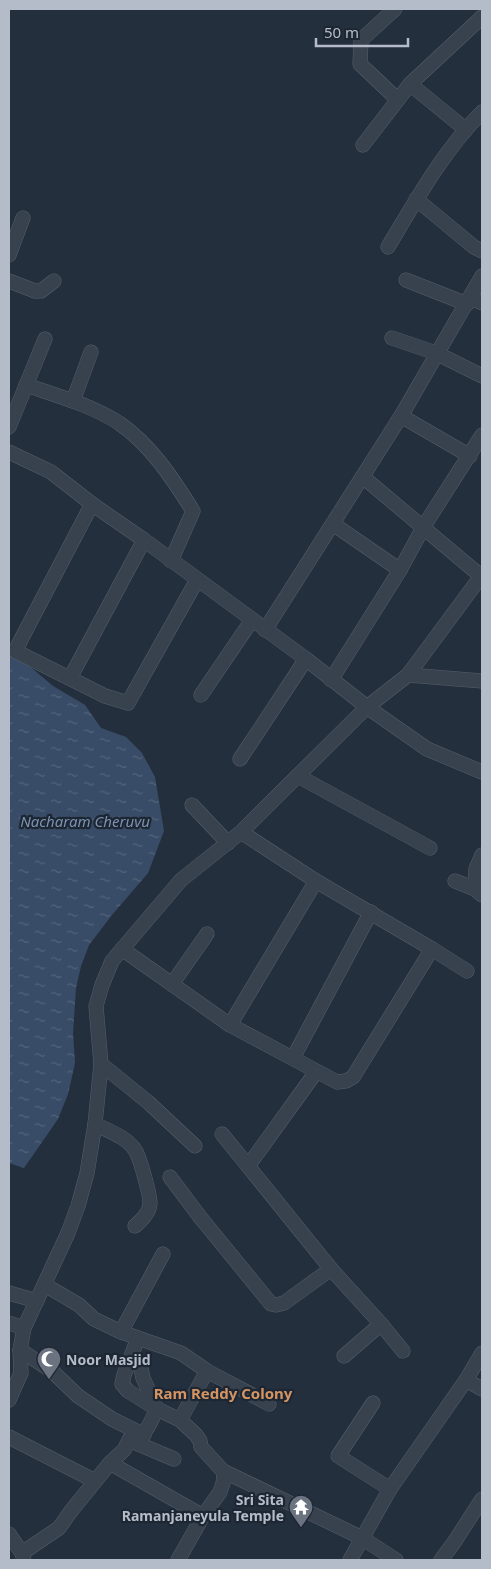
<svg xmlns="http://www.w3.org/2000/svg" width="491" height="1569" viewBox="0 0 491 1569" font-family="'Noto Sans',sans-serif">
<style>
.water{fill:url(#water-ripples)}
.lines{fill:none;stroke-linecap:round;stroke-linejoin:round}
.minor-casing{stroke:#565f6c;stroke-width:15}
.minor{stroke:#38414e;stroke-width:14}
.labels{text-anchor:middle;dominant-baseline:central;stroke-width:4.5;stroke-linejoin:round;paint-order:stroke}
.poi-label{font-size:14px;font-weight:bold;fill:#b4bcc9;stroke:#1d2633;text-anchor:start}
.water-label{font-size:15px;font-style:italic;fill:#7c92b1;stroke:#1d2633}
.neighbourhood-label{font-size:15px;font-weight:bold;fill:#d59563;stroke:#1d2633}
</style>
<defs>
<pattern id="water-ripples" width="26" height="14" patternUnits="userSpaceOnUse" patternTransform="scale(1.25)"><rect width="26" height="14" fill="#394c67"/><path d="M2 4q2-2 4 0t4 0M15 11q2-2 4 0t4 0" fill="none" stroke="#53647b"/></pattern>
</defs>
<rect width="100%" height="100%" fill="#242f3e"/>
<polygon class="water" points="9,655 28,665 53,686 85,705 101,728 126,737 142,753 155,777 164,831 148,873 112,915 89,945 81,966 76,988 73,1033 75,1063 68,1094 58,1119 24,1168 9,1163"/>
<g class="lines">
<defs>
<g id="minor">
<polyline points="395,9 361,40 360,64 397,99"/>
<polyline points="410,84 465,129"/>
<polyline points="363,145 410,84 482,17"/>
<polyline points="416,199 474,247 482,251"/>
<path d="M388,247c28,-47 56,-97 94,-135"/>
<polyline points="9,255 23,218"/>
<polyline points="406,280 467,304"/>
<polyline points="9,281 35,291 41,291 54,281"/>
<polyline points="471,298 482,303"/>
<polyline points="392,338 436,353 482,376"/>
<path d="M26,385c32,11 65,20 93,38 32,22 54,56 74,88l-22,50"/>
<polyline points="73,401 91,352"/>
<polyline points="401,416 470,456"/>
<polyline points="9,427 45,339"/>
<polyline points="9,452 51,472 92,504 144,540 306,659 367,707 427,749 482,772"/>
<polyline points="363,477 482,577"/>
<polyline points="92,504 15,651 105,696 128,703 197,580"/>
<polyline points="333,524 400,570"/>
<polyline points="265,630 401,416 482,276"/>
<polyline points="408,675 482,681"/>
<polyline points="70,678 144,540"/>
<polyline points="331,680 400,570 424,526 482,435"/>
<polyline points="201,695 252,620"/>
<polyline points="240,759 306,659"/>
<polyline points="298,776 430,848"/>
<polyline points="192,805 228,843"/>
<polyline points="241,832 316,881 432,949 467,971"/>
<polyline points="455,881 475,889 482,895"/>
<polyline points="475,889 476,869 482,855"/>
<polyline points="122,949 230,1025 337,1082 346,1081 353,1077 432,949"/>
<polyline points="172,984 207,934"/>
<polyline points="230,1025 316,881"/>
<polyline points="293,1058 371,912"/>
<polyline points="101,1064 149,1103 195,1146"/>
<path d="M95,1124c13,7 32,13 40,26 5,7 15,45 15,53 0,9 -8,17 -15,23"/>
<polyline points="222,1134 248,1166 316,1072"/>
<polyline points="248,1166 331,1269 381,1324 403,1351"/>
<polyline points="170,1177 200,1217 271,1304 276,1305 284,1303 331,1269"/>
<polyline points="45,1285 79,1305 94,1319 121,1332 181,1353 207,1371 269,1404"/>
<polyline points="9,1293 37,1301"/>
<polyline points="9,1323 24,1328"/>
<polyline points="121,1332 163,1254"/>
<polyline points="20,1350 52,1371 78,1396 112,1419 144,1435"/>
<polyline points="344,1356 381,1324"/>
<polyline points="140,1364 143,1378 157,1409 180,1420 196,1435 200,1441 201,1447 223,1471 224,1480 220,1492 203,1516 178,1560"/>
<polyline points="466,1380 482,1389"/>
<polyline points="9,1400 21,1373 20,1350 24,1328 68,1233 78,1206 87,1173 95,1124 101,1064 96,1006 102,985 112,961 181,880 241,832 367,707 408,675 482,575"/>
<polyline points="373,1403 338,1456 390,1489"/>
<polyline points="180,1420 207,1371"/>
<polyline points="9,1437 95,1481"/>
<polyline points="129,1440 174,1459"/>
<polyline points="110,1463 203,1516"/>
<polyline points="223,1471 362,1538 396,1560"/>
<polyline points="9,1534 22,1553 24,1560"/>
<path d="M22,1553l37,-25 12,-17 39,-48 14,-13 5,-10c18,-3 20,-16 28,-31l-29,-18 -6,-7 2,-9 14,-37"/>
<polyline points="350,1560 390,1489 466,1380 482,1353"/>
<polyline points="441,1560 455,1541 482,1499"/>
</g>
</defs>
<use href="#minor" class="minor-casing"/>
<use href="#minor" class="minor"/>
</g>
<defs>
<symbol id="mosque-pin" viewBox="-11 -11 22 30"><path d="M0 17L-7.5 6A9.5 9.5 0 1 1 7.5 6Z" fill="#6b7280" stroke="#1d2633"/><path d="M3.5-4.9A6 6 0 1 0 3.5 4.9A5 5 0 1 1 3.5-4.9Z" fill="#fff"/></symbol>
<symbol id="temple-pin" viewBox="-11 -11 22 30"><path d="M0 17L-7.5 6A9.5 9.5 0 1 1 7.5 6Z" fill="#6b7280" stroke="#1d2633"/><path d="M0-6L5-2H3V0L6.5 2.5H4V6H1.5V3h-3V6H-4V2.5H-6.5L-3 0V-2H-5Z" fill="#fff"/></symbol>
</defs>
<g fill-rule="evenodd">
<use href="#mosque-pin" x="35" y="1345" width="28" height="38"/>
<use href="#temple-pin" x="287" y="1493" width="28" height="38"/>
</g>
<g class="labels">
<g class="poi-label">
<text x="66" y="1359">Noor Masjid</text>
<text x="284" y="1499" text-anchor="end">Sri Sita<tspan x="284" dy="16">Ramanjaneyula Temple</tspan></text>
</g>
<g class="water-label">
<text x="85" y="821">Nacharam Cheruvu</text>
</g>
<g class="neighbourhood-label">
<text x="223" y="1393">Ram Reddy Colony</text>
</g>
</g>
<rect width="491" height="1569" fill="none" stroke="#b4bcc9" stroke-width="20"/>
<path d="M316 38v8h92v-8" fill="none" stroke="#b4bcc9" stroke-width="2.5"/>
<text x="324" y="38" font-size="15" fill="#b4bcc9" stroke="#1d2633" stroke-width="4" paint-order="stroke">50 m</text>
</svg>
